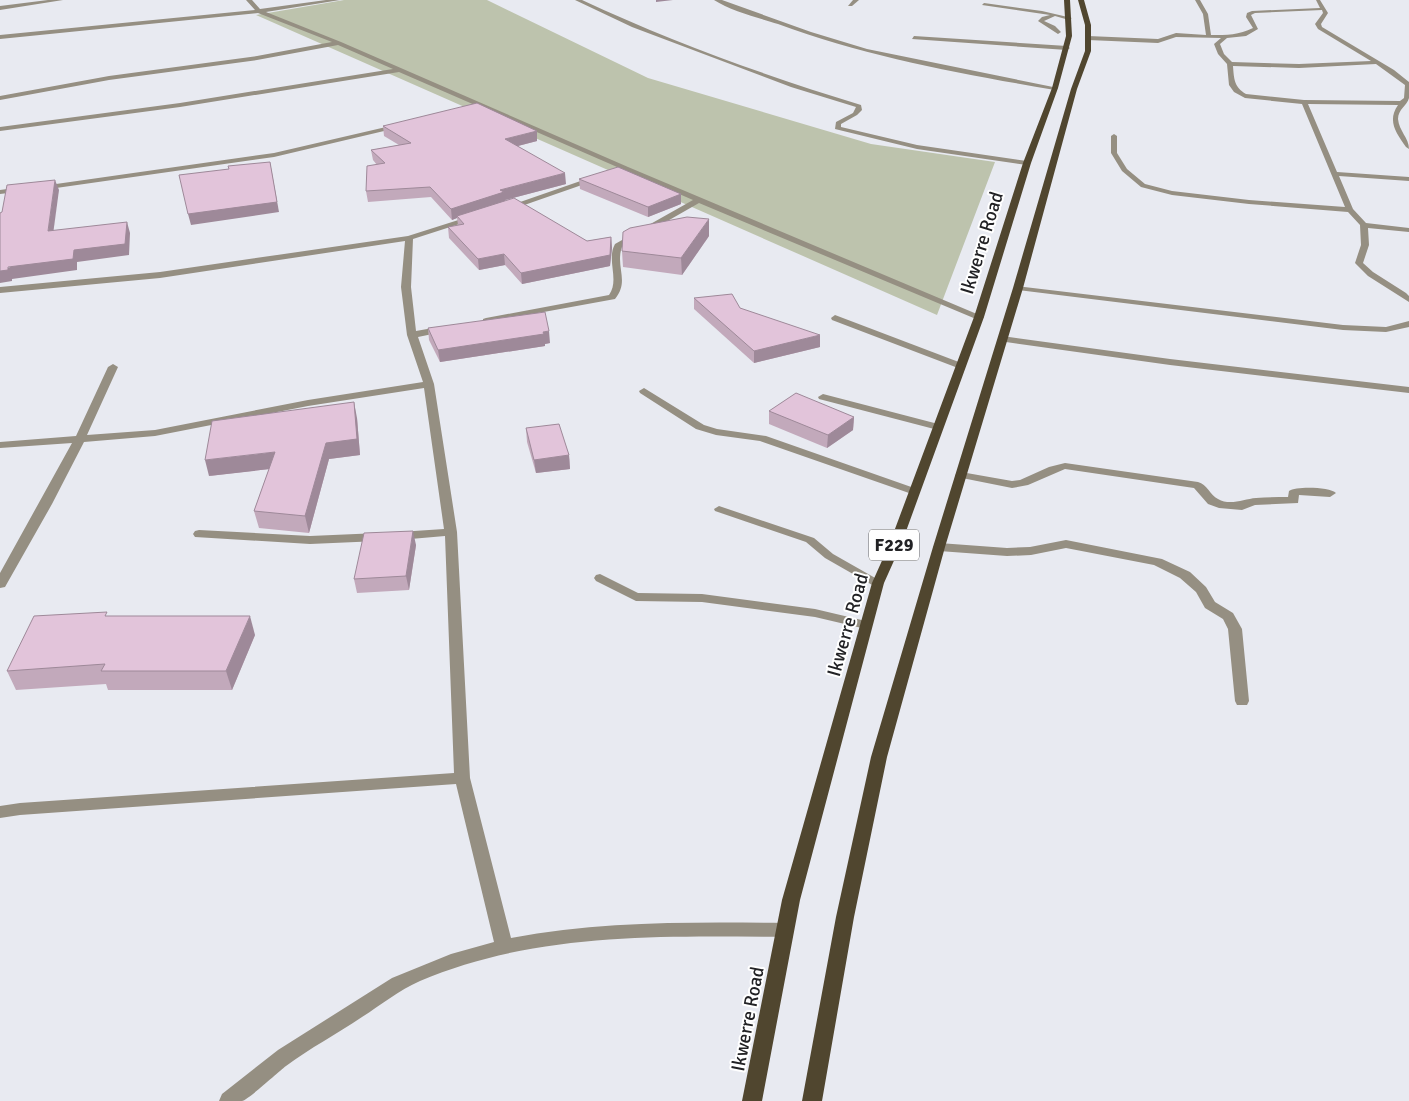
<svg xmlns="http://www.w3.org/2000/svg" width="1409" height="1101" viewBox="0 0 1409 1101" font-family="Signika,sans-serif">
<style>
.green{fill:#bdc3ad}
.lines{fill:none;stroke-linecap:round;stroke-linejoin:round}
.lane{fill:#958f82;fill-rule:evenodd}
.street{fill:#958f82;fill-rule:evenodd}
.primary{fill:#50462f;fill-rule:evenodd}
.wall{fill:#c2a9bb}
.shaded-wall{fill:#9e8999}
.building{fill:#e2c4da;stroke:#9e8999}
.labels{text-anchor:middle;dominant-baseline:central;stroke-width:4;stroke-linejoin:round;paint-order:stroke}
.shield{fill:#fff;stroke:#646466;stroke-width:1}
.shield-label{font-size:18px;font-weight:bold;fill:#222225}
.street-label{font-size:19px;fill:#222225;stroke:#fff}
</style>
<rect width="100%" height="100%" fill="#e8eaf1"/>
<polygon class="green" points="344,0 487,0 648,78 871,144 995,162 937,315 256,15"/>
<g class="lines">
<g class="lane">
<path d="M1195,0h5l8,14 3,21c16,0 28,0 42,-7l-7,-11 1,-4 5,-2 68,-3 -4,-8h4l8,13 -7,11 1,3 72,43 15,12c0,5 0,12 0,16 -2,8 -11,11 -11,21 1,12 11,19 11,30l-3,-2c-10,-14 -19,-26 -8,-42l-90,-1 29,68 72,5v4l-70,-5 14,33 13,14 43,5v4l-41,-4 1,17 -6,18 10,9 33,21 3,3v6l-41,-26 -13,-13 6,-18 -1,-20 -12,-13 -99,-8 -77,-9 -31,-8 -19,-16 -11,-18v-17l3,-2 3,2v17l10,16 18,15 27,7 77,9 96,7 -43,-103 -57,-6 -11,-6 -5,-7 -2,-21 -9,-10 -4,-10 7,-6 -45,-1 -18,6 -70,-3 -3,-2 3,-2 70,3 18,-6 30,2 -3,-21zM1322,10l1,3 -8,11 3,5 53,32 -72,3 -67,-2 -8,-8 -4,-10 7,-6 19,-2 12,-7 -7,-14 4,-2zM1376,64l29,21 -1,13 -4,3 -96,-1 -58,-6c-12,-7 -12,-15 -13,-28l66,2z"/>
<polygon points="984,3 1042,11 1072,18 1069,20 1055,16 1044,21 1055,26 1061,32 1058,34 1038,21 1042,17 1050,15 982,5"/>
<polygon points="914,36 1067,46 1070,48 1067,50 912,39"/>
<polygon points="1015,286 1343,325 1386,327 1409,321 1409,327 1386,332 1343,330 1018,290 1014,288"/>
<polygon points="835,315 964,364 966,366 964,368 958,368 832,320 831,318"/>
<polygon points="719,506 814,538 833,554 884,583 878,587 874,586 825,558 806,542 715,511 714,509"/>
<polygon points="600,574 638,593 702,594 815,609 870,622 872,625 866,629 815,617 702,602 636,601 596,581 594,578 596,575"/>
</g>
<g class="street">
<polygon points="48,0 63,0 0,10 0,6"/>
<path d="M246,0h6l8,9 66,-9h14l-74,12 75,30 287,125 356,150 -2,2h-6l-277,-116 -77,44c-7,20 8,34 -7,52l-132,24v-4l3,-1 123,-23c11,-15 -3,-35 6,-51l78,-44 -294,-128 -219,35 -180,24v-4l180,-24 213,-34 -55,-24 -81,15 -148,20 -109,20v-4l109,-20 148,-20 75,-14 -74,-29 -258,26v-4l255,-25z"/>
<path d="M575,0h7c90,42 184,76 279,105l1,5 -5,5 -16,9v3l76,18 110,16 4,2 -4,2 -110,-16 -82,-20 1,-7 17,-9 3,-6 -65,-20 -159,-60z"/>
<path d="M714,0h8l89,32 56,17 191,39 -3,2c-94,-16 -187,-33 -277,-66 -19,-6 -47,-13 -64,-24z"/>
<polygon points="853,0 859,0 852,6 848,6"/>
<polygon points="399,124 402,126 401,127 274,157 42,190 38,188 42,186 274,153"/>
<polygon points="592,177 599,179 510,210 503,208"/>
<polygon points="22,187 25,187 25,191 0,194 0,190"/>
<path d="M471,216l7,2 -65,21 -2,48 5,44 28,-5 5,3 -2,2 -29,6 16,47 23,148 13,246 41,160c91,-17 182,-16 274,-15l6,2 3,5 -3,5 -6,2c-123,-1 -250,-5 -365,44 -21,9 -39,24 -58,36 -25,17 -52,31 -76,49 -8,6 -38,34 -44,35 -7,0 -16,0 -23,0l3,-7 56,-44 114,-72 59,-24 43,-12 -38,-158 -436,31 -20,3v-12l20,-3 434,-30 -9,-237 -46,4 -6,-4 6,-4 45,-3 -20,-141 -116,18 -153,30 -71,6 -32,62 -47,83 -5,1v-15l72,-130 -72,5v-6l76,-6 32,-69 5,-3 5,3 -31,68 68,-5 153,-30 115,-18 -16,-47 -6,-48 4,-46 -245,37 -160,15v-6l160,-15 248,-36z"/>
<polygon points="1002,336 1170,359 1409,387 1409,393 1170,365 999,341 999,337"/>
<polygon points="644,388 704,425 717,429 766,436 917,489 919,491 917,493 909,493 760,441 716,435 696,429 640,393 639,391"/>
<polygon points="823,394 942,425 943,427 938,430 819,399 818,397"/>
<path d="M1065,463l133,19c9,2 12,13 20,17 12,7 26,0 38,-1 11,-1 21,-1 32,-1l1,-6c7,-5 41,-4 47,2l-6,4 -31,-2 -1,8 -43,2 -13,5 -23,-2 -11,-4 -14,-16 -129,-19 -37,16 -16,3 -55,-11 -2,-2 6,-3 51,9 8,-1 29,-13z"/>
<polygon points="199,530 310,536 379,533 385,537 379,541 310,544 195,537 193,534 195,531"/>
<polygon points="1066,540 1162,559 1190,572 1206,587 1215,602 1233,613 1242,629 1249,701 1247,705 1237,705 1235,701 1228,629 1223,619 1205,608 1196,592 1180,578 1154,565 1066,548 1031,555 1007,556 939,551 933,547 939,543 1007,548 1030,547"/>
</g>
<g class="primary">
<polygon points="1064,0 1070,0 1072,36 1058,88 1031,163 984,317 901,545 884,583 800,900 762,1101 742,1101 782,900 872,583 889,545 974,317 1023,163 1052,88 1066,36"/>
<polygon points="1078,0 1084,0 1091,25 1091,51 1077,89 1023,288 945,547 887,757 854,917 822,1101 802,1101 836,917 871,757 933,547 1013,288 1071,89 1085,51 1085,25"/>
</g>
</g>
<g class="wall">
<polygon points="383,126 537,141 518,146 566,184 505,200 505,201 587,241 611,237 612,248 610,266 522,284 505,265 479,270 449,238 448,227 458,225 457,218 452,220 431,197 368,202 366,191 377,165 373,160 371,150 399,145 384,136"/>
<polygon points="579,179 681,194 681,204 648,217 580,189"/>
<polygon points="709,236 682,275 623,267 622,251"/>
<polygon points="694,298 740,308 820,347 754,363 694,309"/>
<polygon points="428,328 550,343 545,344 545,346 440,362 429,340"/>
<polygon points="769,411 854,417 853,430 827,448 769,424"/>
<polygon points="357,418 360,455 329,459 309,533 259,528 254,511 269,469 209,476"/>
<polygon points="526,428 569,455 570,469 536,473 527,442"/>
<polygon points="416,545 409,590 357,593 354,579"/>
<polygon points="109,616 255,635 232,690 108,690 106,684 16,690 7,671"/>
</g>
<g class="shaded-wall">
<polygon points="656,0 673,0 656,2"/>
<polygon points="537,131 537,141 506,149 505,139"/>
<polygon points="270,162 279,212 191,225 188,214"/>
<polygon points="565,173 566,184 505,200 505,203 457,216 457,218 452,220 451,209 500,190"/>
<polygon points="55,180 59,190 52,242 48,231"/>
<polygon points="681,194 681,204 648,217 648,207"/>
<polygon points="709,219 709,236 682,275 681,258"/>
<polygon points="127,222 130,233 129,255 77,262 77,270 12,279 12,281 0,283 0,271"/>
<polygon points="611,237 612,248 610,266 522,284 521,273"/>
<polygon points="504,254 505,265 479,270 478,259"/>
<polygon points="549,331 550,343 545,344 545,346 440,362 438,350"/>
<polygon points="820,335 820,347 754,363 754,351"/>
<polygon points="354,402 357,418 360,455 329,459 309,533 305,516 326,443"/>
<polygon points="854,417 853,430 827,448 828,435"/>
<polygon points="275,452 279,468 209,476 205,460"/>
<polygon points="569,455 570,469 536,473 534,460"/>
<polygon points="413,531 416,545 409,590 406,576"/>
<polygon points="250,616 255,635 232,690 226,671"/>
</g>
<g class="building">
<polygon points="477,103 537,131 505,139 565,173 500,190 504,192 451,209 430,187 366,191 367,166 385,163 371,150 411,143 383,126"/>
<polygon points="270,162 277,202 188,214 179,175 229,169 228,166"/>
<polygon points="618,167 681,194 648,207 579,179"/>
<polygon points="55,180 48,231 127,222 125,244 74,250 73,259 8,267 8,270 0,271 0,213 2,212 7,185"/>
<polygon points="514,198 587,241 611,237 610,255 521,273 504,254 478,259 448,227 464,224 457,216"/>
<polygon points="687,217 709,219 681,258 622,251 623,232 630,228"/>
<polygon points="732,294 740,308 820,335 754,351 694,298"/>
<polygon points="545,312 549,331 543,332 544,334 438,350 428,328"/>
<polygon points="796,393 854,417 828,435 769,411"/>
<polygon points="354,402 357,439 326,443 305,516 254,511 275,452 205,460 212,421"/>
<polygon points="559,424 569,455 534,460 526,428"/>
<polygon points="413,531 406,576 354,579 364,533"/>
<polygon points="107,612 105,616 250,616 226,671 101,671 105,664 7,671 34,616"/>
</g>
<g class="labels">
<rect class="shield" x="869" y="529.5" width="50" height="31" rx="4"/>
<g class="shield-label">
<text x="894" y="545">F229</text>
</g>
<g class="street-label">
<text transform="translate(982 243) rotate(-73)">Ikwerre Road</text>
<text transform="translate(848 625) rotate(-74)">Ikwerre Road</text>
<text transform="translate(748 1019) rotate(-79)">Ikwerre Road</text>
</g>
</g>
</svg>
